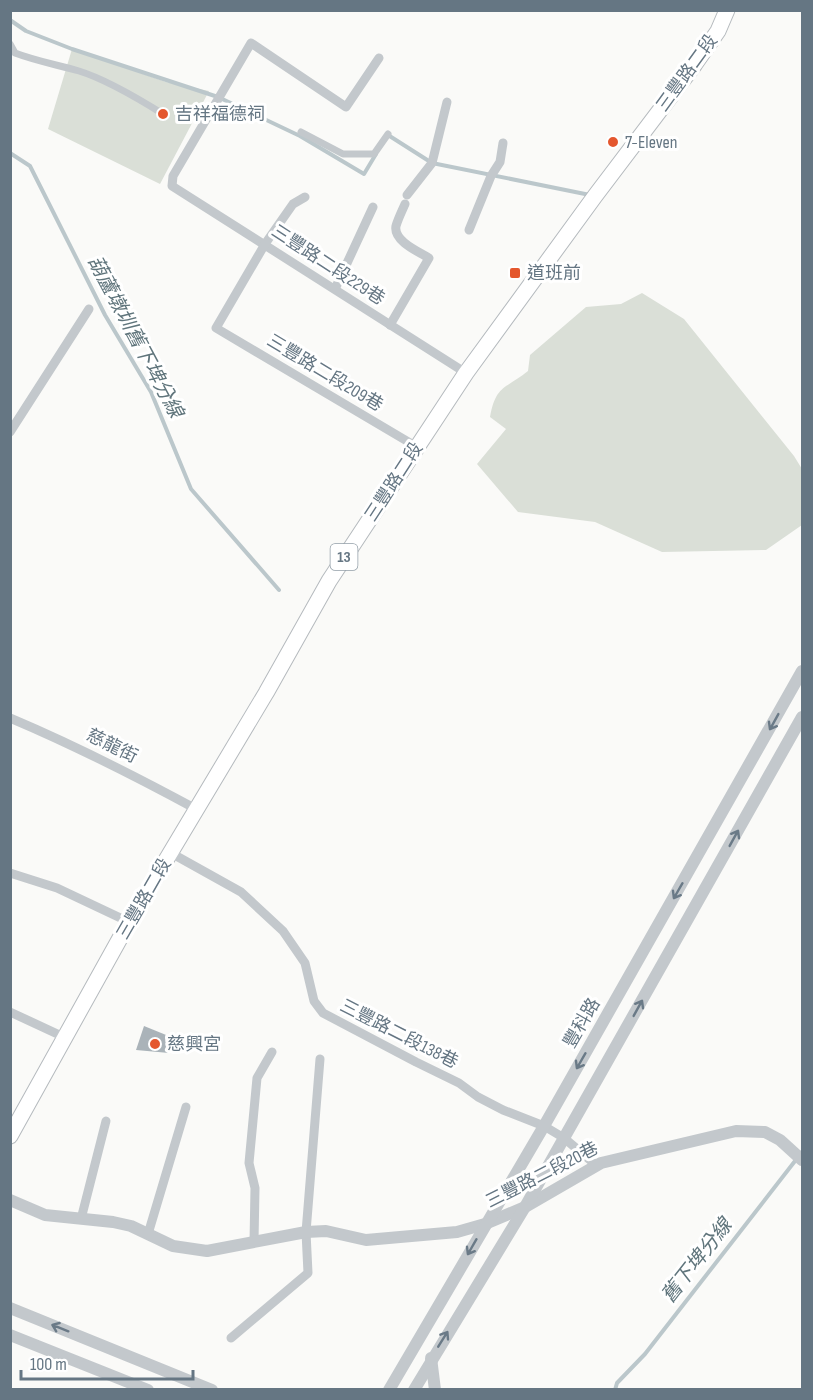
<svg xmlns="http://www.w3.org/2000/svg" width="813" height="1400" viewBox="0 0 813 1400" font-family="'Sofia Sans Condensed','Noto Sans TC',sans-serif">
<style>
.green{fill:#dadfd7}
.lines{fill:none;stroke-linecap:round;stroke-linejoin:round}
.stream{stroke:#bbc7cb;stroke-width:4}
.building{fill:#aab3b9}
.primary-casing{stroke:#b5babe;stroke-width:17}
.pedestrian{stroke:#c3c8cc;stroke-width:7}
.minor{stroke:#c3c8cc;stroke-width:9}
.tertiary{stroke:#c3c8cc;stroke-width:12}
.primary{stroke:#fff;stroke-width:15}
.oneway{stroke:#6a7a87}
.poi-dot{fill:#e4572e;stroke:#fff;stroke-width:2}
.labels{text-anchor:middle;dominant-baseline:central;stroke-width:6;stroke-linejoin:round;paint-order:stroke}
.shield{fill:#fff;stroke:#939fa8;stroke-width:1.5}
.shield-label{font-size:16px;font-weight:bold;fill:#657683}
.street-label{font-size:18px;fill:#657683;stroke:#fff}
.poi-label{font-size:18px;fill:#657683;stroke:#fff;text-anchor:start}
.water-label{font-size:20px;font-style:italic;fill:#60757c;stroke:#fff}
</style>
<rect width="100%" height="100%" fill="#fafaf8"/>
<g class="green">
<polygon points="72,49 166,82 209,91 160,184 48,129"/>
<path d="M642,293l42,26 110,137 8,13v56l-36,25 -104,2 -67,-30 -77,-10 -41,-48 29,-35 -16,-12c6,-33 16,-28 38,-46l2,-16 56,-48 35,-3z"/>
</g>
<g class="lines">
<g class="stream">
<polyline points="10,20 26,31 72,49 218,97 300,136 364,174 376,154"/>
<polyline points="388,135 432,163 590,195"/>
<polyline points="10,153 30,166 105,315 151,392 191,489 279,590"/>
<polyline points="615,1390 617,1383 645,1354 802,1152"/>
</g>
</g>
<polygon class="building" points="144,1026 176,1039 169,1053 136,1050"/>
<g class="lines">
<defs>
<polyline id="primary" points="10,1136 129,922 266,693 329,581 466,373 595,196 695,64 718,31 727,10"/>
</defs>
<use href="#primary" class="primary-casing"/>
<g class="pedestrian">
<path d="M10,44l5,9c21,8 43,12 64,18 26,8 60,28 84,43"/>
<polyline points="301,132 343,154 374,154 388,134"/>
</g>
<g class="minor">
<polyline points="379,58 346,107 251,43 173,176 172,186 466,373"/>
<polyline points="407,195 432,163 447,102"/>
<polyline points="305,197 293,204 265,244 216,328 417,447"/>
<polyline points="469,230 491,176 500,162 503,143"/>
<polyline points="335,289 373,207"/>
<path d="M390,325l39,-67c-10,-6 -36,-17 -33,-32 2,-7 6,-15 9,-22"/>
<polyline points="10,432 89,309"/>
<path d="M10,718c64,27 125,58 186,91"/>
<polyline points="171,853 241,892 283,931 305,963 314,1001 323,1013 416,1062 459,1083 478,1097 503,1110 544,1126 564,1138 596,1165"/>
<polyline points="10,873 57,888 129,922"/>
<polyline points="10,1012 66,1038"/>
<polyline points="81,1219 106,1121"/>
<polyline points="148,1234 186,1107"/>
<polyline points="254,1242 255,1188 249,1163 257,1078 272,1052"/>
<polyline points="231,1338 308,1273 306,1232 320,1059"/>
</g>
<g class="tertiary">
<polyline points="10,1200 45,1215 113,1222 131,1226 173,1246 207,1251 306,1232 326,1231 366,1240 457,1232 485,1224 525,1207 601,1163 736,1131 765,1132 780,1140 802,1160"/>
<polyline points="10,1308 212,1390"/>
<polyline points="10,1335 148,1390"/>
<polyline points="431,1358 435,1390"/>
<polyline points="389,1390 544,1126 802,671"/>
<polyline points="414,1390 525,1207 802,717"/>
</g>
<use href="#primary" class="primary"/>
</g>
<defs><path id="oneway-shaft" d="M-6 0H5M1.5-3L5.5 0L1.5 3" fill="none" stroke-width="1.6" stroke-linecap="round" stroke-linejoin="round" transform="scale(1.5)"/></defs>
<g class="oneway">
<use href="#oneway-shaft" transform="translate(774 722) rotate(119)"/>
<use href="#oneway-shaft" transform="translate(734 838) rotate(-61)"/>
<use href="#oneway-shaft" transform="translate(678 891) rotate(120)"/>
<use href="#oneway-shaft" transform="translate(638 1008) rotate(-61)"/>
<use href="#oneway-shaft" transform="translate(581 1061) rotate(120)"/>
<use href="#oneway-shaft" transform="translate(472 1247) rotate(120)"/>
<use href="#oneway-shaft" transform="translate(60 1328) rotate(-158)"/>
<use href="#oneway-shaft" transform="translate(443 1339) rotate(-58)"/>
</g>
<g class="poi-dot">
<circle cx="163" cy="114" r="6"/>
<circle cx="613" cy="142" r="6"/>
<rect x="509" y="267" width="12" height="12" rx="3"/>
<circle cx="155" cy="1044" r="6"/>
</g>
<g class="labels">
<rect class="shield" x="330.5" y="544" width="27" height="26" rx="4.5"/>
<g class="shield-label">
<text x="344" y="557">13</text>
</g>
<g class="street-label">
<text transform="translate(687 73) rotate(-54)">三豐路二段</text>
<text transform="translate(328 265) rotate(33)">三豐路二段229巷</text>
<text transform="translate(325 373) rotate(31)">三豐路二段209巷</text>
<text transform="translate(394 482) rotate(-57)">三豐路二段</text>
<text transform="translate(112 746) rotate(26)">慈龍街</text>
<text transform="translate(144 899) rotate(-60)">三豐路二段</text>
<text transform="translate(582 1023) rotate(-60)">豐科路</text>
<text transform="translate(399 1034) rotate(27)">三豐路二段138巷</text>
<text transform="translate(542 1175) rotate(-27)">三豐路二段20巷</text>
</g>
<g class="poi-label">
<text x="175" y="114">吉祥福德祠</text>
<text x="625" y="142">7-Eleven</text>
<text x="527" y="273">道班前</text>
<text x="167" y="1044">慈興宮</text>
</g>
<g class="water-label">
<text transform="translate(135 337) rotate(62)">葫蘆墩圳舊下埤分線</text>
<text transform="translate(697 1261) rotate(-52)">舊下埤分線</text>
</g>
</g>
<rect width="813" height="1400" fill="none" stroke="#657683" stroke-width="24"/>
<path d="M21 1370v9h172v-9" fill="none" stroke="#657683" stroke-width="3"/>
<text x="30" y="1370" font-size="18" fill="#657683" stroke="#ffffff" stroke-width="4.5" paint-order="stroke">100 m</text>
</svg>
